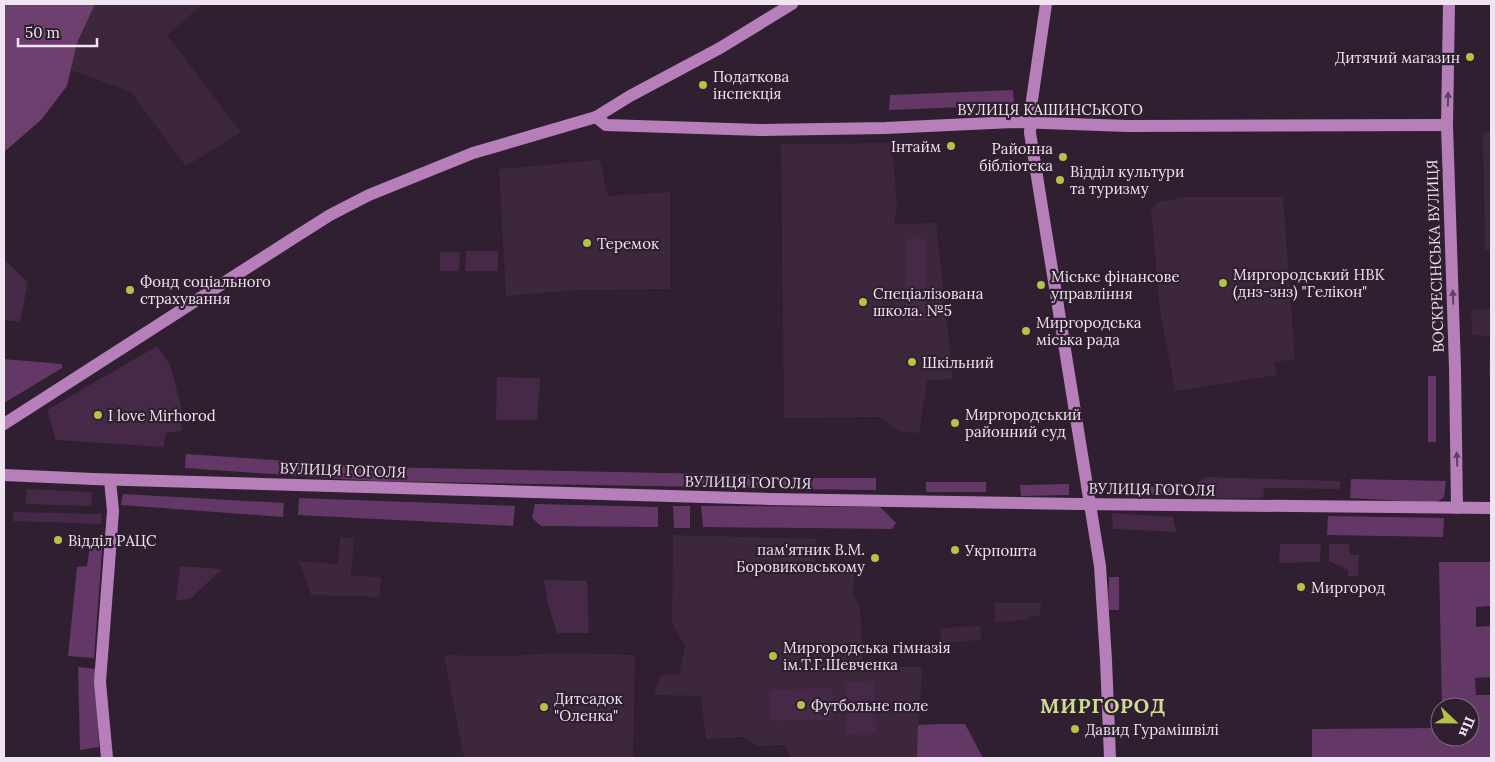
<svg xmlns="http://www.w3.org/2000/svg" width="1495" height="762" viewBox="0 0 1495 762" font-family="Lora,serif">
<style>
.built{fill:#3c273d}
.green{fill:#452946}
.forest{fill:#643866}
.water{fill:#6c3f6e}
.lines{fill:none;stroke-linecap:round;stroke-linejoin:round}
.secondary{stroke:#b67fb9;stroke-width:12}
.oneway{fill:#5e4160}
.poi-dot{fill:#b4c24a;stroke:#2f1f30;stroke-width:2}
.labels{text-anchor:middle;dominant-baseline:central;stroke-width:4.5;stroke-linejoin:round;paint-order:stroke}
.poi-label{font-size:15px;fill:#efe4ef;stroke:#2f1f30;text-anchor:start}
.street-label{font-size:15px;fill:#efe4ef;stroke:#2f1f30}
.district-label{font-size:20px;font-weight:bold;letter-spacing:1px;fill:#d0dc8f;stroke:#2f1f30}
</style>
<rect width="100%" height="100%" fill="#2f1f30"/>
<g class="built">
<polygon points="95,4 203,4 167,35 241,132 186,166 131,92 71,70 77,43"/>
<polygon points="1491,132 1491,250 1485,250 1483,133"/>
<polygon points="892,143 897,207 894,224 936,223 953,379 927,381 919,433 901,432 879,417 784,418 781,144"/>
<polygon points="600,160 608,196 670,192 670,289 576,290 506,296 499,169"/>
<polygon points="1185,197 1283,197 1295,359 1275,362 1276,375 1175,391 1160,310 1151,209 1159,202"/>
<polygon points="1491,309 1491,375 1489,375 1490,336 1472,335 1471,310"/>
<polygon points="673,535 816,539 815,565 840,566 855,564 853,595 860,608 863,667 922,667 917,758 791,758 784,745 758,746 743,737 706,739 701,696 654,695 660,675 679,674 685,646 672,623"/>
<polygon points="340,537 354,538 351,576 381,577 380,597 311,595 299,561 338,564"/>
<polygon points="995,603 1041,603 1040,616 1030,616 1028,620 995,622"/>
<polygon points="980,626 981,640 941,643 940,628"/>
<polygon points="561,653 635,655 633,758 464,758 444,655 511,656"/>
</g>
<g class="green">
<polygon points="906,239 926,239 927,320 906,321"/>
<polygon points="466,251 498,251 498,271 465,271"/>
<polygon points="440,252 460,252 459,271 440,271"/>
<polygon points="4,259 28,283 20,322 4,320"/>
<polygon points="157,346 170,364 181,406 182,431 166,433 163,447 56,440 47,410"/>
<polygon points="497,377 540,378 537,420 496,420"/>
<polygon points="1206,477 1340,481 1340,489 1264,488 1263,498 1197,499 1196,483"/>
<polygon points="27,489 92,492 91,506 25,504"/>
<polygon points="14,512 102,514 101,524 13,521"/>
<polygon points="1112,513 1173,517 1176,532 1113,529"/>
<polygon points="1280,544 1321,544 1320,562 1279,563"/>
<polygon points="1329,544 1349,544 1350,555 1359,555 1358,576 1348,576 1348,570 1329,561"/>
<polygon points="180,566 222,569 190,599 176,600"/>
<polygon points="544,580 587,581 589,633 557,633 548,604"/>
<polygon points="875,681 876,733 846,734 845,682"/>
<polygon points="832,688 833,720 770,721 769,690"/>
</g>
<g class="forest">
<polygon points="1013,90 1014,105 889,110 890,95"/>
<polygon points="4,359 62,364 62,368 4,403"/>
<rect x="1428" y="376" width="8" height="66"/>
<polygon points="186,454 375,467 762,475 762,488 374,481 185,468"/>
<polygon points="781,478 876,478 876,490 781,489"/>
<polygon points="1351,479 1446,481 1444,497 1436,503 1350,498"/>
<rect x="926" y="482" width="60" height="10"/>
<polygon points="1069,484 1069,495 1021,496 1020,485"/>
<polygon points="1118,486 1174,487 1174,495 1118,494"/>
<polygon points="123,494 284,503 283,517 121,505"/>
<polygon points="299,498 515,506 513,526 298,515"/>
<polygon points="535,504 658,507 658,527 541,526 532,518"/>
<polygon points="673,506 690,506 690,528 674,528"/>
<polygon points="701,506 880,507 896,523 892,529 703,527"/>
<polygon points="1328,516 1444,518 1443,537 1327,535"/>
<polygon points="91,537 103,537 94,658 68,656 77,567 87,566"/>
<polygon points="1439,562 1491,562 1491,606 1476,607 1476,627 1491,626 1491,677 1475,678 1476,695 1491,695 1491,758 1312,758 1312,729 1440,728 1440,737 1470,737 1470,707 1442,707"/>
<polygon points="1109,577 1119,577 1119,610 1108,610"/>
<polygon points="78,667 96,669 99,747 80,750"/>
<polygon points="939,724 965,724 983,758 917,758 918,725"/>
</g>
<polygon class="water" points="4,4 95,4 77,43 67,86 41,120 4,152"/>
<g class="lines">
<g class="secondary">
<polyline points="1046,4 1031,107 1030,133 1100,566 1106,660 1110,758"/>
<polyline points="1449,4 1447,125 1455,368 1457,508"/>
<polyline points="596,117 606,125 760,130 885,128 1013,122 1127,126 1447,125"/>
<polyline points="4,424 289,241 330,215 369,195 473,153 596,117 630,96 720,48 792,4"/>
<polyline points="4,475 93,479 769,499 1078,504 1491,508"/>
<polyline points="107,758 100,682 113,511 110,480"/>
</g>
</g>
<defs><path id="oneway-solid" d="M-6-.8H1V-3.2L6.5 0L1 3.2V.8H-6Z" transform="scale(1.25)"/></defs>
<g class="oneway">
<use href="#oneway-solid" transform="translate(1448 99) rotate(-89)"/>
<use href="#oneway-solid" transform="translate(1453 297) rotate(-92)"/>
<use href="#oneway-solid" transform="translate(1457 459) rotate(-92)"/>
</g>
<g class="poi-dot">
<circle cx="1470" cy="57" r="5"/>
<circle cx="703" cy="85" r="5"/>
<circle cx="951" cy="146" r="5"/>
<circle cx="1063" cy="157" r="5"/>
<circle cx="1060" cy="180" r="5"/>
<circle cx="587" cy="243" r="5"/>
<circle cx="1223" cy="283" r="5"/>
<circle cx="1041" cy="285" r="5"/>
<circle cx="130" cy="290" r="5"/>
<circle cx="863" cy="302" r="5"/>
<circle cx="1026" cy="331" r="5"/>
<circle cx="912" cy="362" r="5"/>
<circle cx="98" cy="415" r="5"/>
<circle cx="955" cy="423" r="5"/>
<circle cx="58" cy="540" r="5"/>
<circle cx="955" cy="550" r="5"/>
<circle cx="875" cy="558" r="5"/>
<circle cx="1301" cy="587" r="5"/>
<circle cx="773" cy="656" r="5"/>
<circle cx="801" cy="705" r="5"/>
<circle cx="544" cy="707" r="5"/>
<circle cx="1075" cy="729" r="5"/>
</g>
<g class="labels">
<g class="poi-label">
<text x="1460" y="57" text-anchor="end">Дитячий магазин</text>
<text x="713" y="76">Податкова<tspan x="713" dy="17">інспекція</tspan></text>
<text x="941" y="146" text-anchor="end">Інтайм</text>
<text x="1053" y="148" text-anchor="end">Районна<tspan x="1053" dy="17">бібліотека</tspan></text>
<text x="1070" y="171">Відділ культури<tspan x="1070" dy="17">та туризму</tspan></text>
<text x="597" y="243">Теремок</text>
<text x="1233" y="274">Миргородський НВК<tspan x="1233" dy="17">(днз-знз) "Гелікон"</tspan></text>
<text x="1051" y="276">Міське фінансове<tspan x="1051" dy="17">управління</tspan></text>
<text x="140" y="281">Фонд соціального<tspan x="140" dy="17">страхування</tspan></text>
<text x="873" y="293">Спеціалізована<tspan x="873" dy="17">школа. №5</tspan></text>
<text x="1036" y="322">Миргородська<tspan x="1036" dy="17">міська рада</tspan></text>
<text x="922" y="362">Шкільний</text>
<text x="965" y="414">Миргородський<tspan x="965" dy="17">районний суд</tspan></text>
<text x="108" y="415">I love Mirhorod</text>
<text x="68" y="540">Відділ РАЦС</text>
<text x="865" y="549" text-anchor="end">пам'ятник В.М.<tspan x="865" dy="17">Боровиковському</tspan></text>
<text x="965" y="550">Укрпошта</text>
<text x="1311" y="587">Миргород</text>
<text x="783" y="647">Миргородська гімназія<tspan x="783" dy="17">ім.Т.Г.Шевченка</tspan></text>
<text x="554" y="698">Дитсадок<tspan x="554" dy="17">"Оленка"</tspan></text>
<text x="811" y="705">Футбольне поле</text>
<text x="1085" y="729">Давид Гурамішвілі</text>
</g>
<g class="street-label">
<text x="1050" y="109">ВУЛИЦЯ КАШИНСЬКОГО</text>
<text transform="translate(1435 256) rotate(-92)">ВОСКРЕСІНСЬКА ВУЛИЦЯ</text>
<text transform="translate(343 470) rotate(2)">ВУЛИЦЯ ГОГОЛЯ</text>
<text transform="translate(748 482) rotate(1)">ВУЛИЦЯ ГОГОЛЯ</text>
<text transform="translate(1152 489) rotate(1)">ВУЛИЦЯ ГОГОЛЯ</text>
</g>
<g class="district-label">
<text x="1103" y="705">МИРГОРОД</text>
</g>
</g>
<rect width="1495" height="762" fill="none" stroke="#efe4ef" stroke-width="10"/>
<g transform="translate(1455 722) rotate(112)"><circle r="24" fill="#2f1f30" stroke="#7c6e7c"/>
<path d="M0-4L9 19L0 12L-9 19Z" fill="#b4c24a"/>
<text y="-8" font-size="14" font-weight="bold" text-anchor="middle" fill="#efe4ef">Пн</text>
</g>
<path d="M18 38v8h79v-8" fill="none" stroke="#efe4ef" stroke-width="2.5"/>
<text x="25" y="38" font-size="15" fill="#efe4ef" stroke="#2f1f30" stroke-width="4" paint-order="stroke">50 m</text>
</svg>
